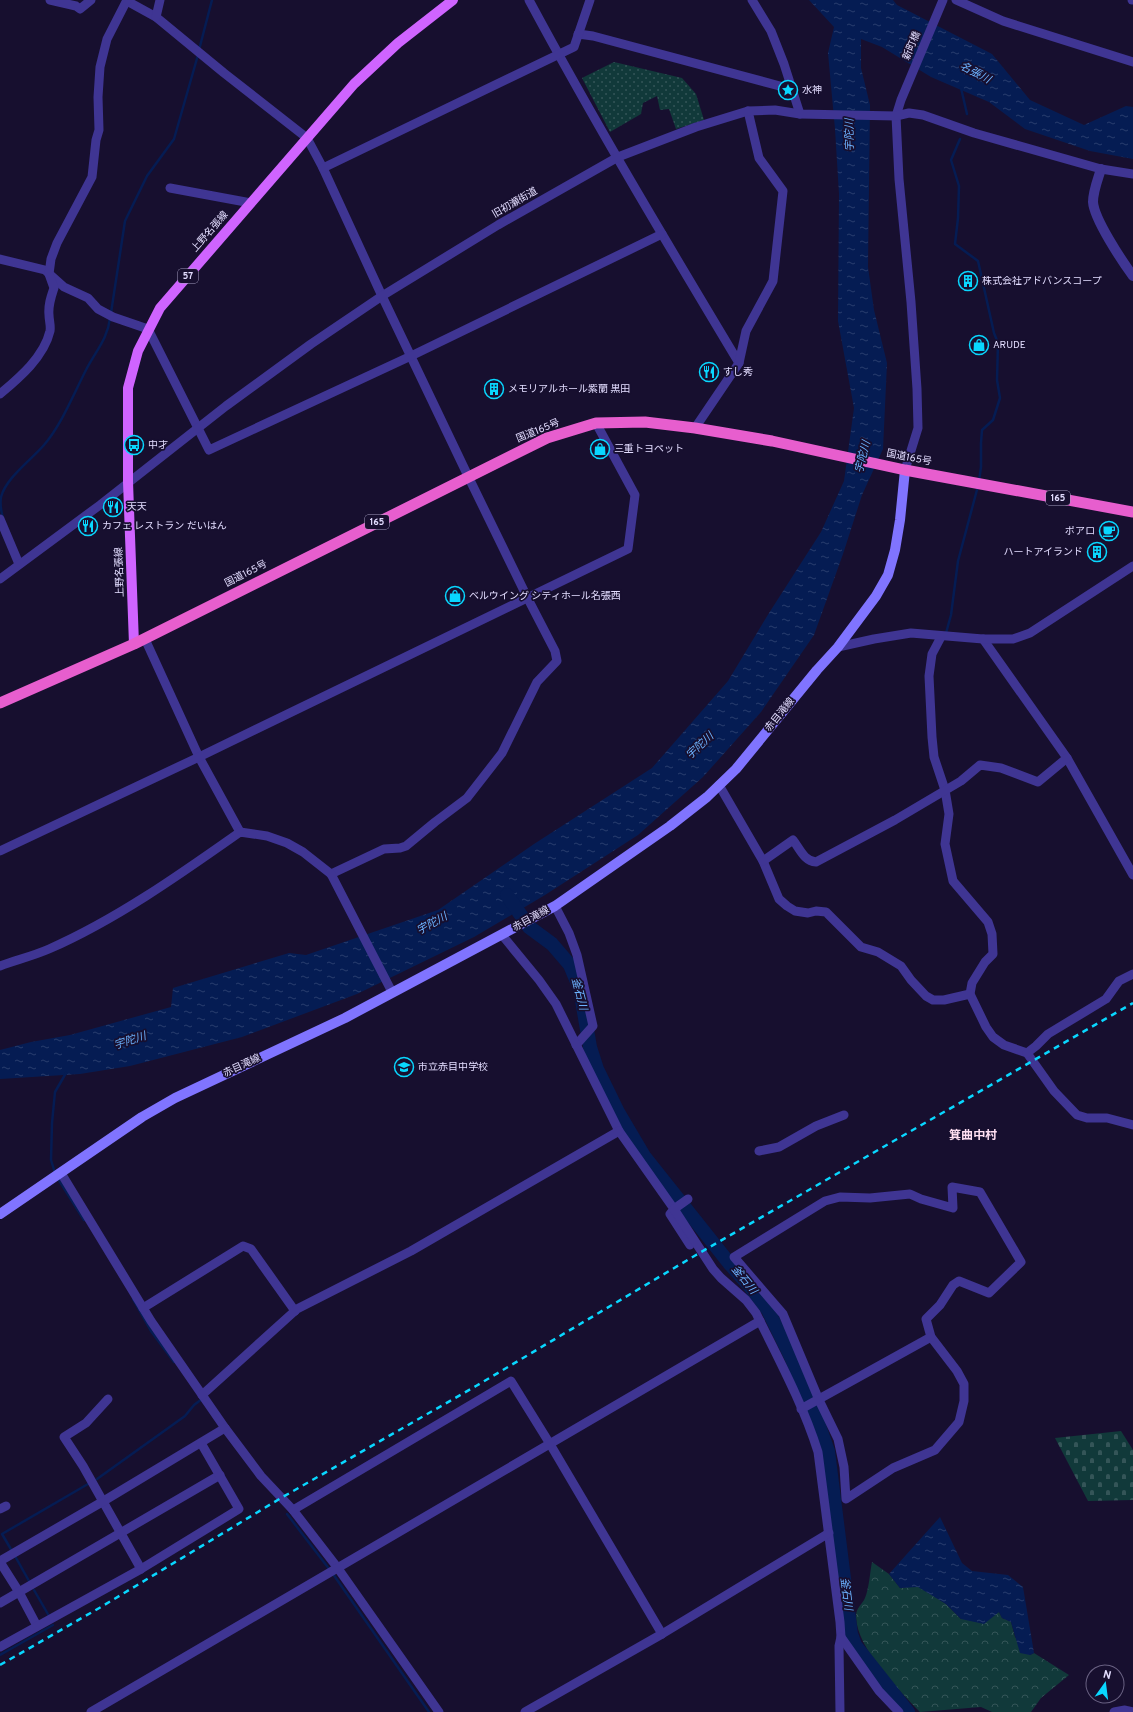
<svg xmlns="http://www.w3.org/2000/svg" width="1133" height="1712" viewBox="0 0 1133 1712" font-family="Overpass,'Noto Sans JP',sans-serif">
<style>
.grass{fill:url(#grass-dots)}
.forest{fill:url(#forest-crowns)}
.cemetery{fill:url(#cemetery-stones)}
.water{fill:url(#water-ripples)}
.lines{fill:none;stroke-linecap:round;stroke-linejoin:round}
.stream{stroke:#051c53;stroke-width:2.5}
.river{stroke:#051c53;stroke-width:14}
.minor{stroke:#3f3593;stroke-width:9}
.tertiary{stroke:#3f3593;stroke-width:10}
.secondary{stroke:#8074ff;stroke-width:10}
.primary{stroke:#cf64ff;stroke-width:10}
.trunk{stroke:#e75ece;stroke-width:11}
.rail{stroke:#09d7ff;stroke-width:2.5;stroke-dasharray:6 5;stroke-linecap:butt}
.labels{text-anchor:middle;dominant-baseline:central;stroke-width:3.5;stroke-linejoin:round;paint-order:stroke}
.shield{fill:#170f2f;stroke:#a69fc1;stroke-width:1}
.shield-label{font-size:9px;font-weight:bold;fill:#e3ddff}
.street-label{font-size:10px;fill:#e3ddff;stroke:#170f2f}
.poi-label{font-size:10px;fill:#e3ddff;stroke:#170f2f;text-anchor:start}
.water-label{font-size:11px;font-style:italic;fill:#6bb2ff;stroke:#170f2f}
.quarter-label{font-size:12px;font-weight:bold;fill:#ffdff2;stroke:#170f2f}
</style>
<defs>
<pattern id="grass-dots" width="8" height="8" patternUnits="userSpaceOnUse"><rect width="8" height="8" fill="#11393a"/><path d="M2 2h.1M6 6h.1" fill="none" stroke="#345558" stroke-width="1.8" stroke-linecap="round"/></pattern>
<pattern id="forest-crowns" width="20" height="18" patternUnits="userSpaceOnUse"><rect width="20" height="18" fill="#11393a"/><path d="M2 6a3 3 0 1 1 6 0M12 15a3 3 0 1 1 6 0" fill="none" stroke="#345558"/></pattern>
<pattern id="cemetery-stones" width="16" height="16" patternUnits="userSpaceOnUse"><rect width="16" height="16" fill="#11393a"/><path d="M2 7V4a2 2 0 0 1 4 0v3zM10 15v-3a2 2 0 0 1 4 0v3z" fill="#345558"/></pattern>
<pattern id="water-ripples" width="26" height="14" patternUnits="userSpaceOnUse"><rect width="26" height="14" fill="#051c53"/><path d="M2 4q2-2 4 0t4 0M15 11q2-2 4 0t4 0" fill="none" stroke="#293d6d"/></pattern>
</defs>
<rect width="100%" height="100%" fill="#170f2f"/>
<polygon class="grass" points="614,62 682,78 696,94 704,120 676,129 669,109 660,110 657,96 643,103 641,114 610,132 582,78"/>
<path class="forest" d="M872,1562l17,12 11,14 18,-2 28,18 15,15 38,-7 3,6 9,4 4,15 15,18 4,-2 35,22 -28,23 -10,14h-39l-11,-5 -61,5c-21,-22 -63,-63 -64,-95 0,-10 6,-12 9,-19 4,-9 5,-26 7,-36z"/>
<polygon class="cemetery" points="1121,1431 1133,1450 1133,1500 1088,1501 1055,1438"/>
<g class="water">
<polygon points="809,0 893,0 897,5 992,54 1030,100 1084,125 1126,106 1133,107 1133,159 1090,151 1025,129 989,102 931,77 882,47 861,39 861,68 870,105 868,267 874,310 887,363 883,449 862,495 843,554 814,635 761,712 703,777 638,835 545,895 474,937 357,994 242,1037 130,1066 80,1074 0,1079 0,1050 31,1042 70,1035 171,1007 173,988 289,953 306,955 438,910 534,844 652,768 728,681 769,613 821,532 844,481 854,408 838,321 839,194 835,129 828,53 834,27"/>
<polygon points="940,1517 962,1563 972,1571 1008,1575 1023,1587 1034,1653 1030,1655 1020,1653 1011,1622 1002,1618 999,1612 984,1624 961,1619 946,1604 918,1587 900,1588 889,1574"/>
</g>
<g class="lines">
<g class="stream">
<polyline points="199,50 212,0"/>
<polyline points="961,88 967,114"/>
<polyline points="960,139 951,160 959,186 958,218 955,244 978,261 994,333 998,343 997,380 1000,398 993,420 982,430 981,443 981,467 979,481"/>
<polyline points="111,313 125,221 147,176 174,139 198,55"/>
<path d="M3,518c-2,-7 -3,-15 -2,-21 5,-19 30,-37 43,-52 18,-21 30,-52 43,-77 9,-17 21,-30 23,-50"/>
<polyline points="946,633 951,615 958,561 978,486"/>
<polyline points="55,1173 51,1160 52,1123 55,1092 66,1073"/>
<polyline points="57,1177 84,1220"/>
<polyline points="133,1299 151,1331 174,1362"/>
<polyline points="97,1479 185,1416 194,1405 202,1399"/>
<polyline points="287,1514 333,1574 429,1712"/>
<polyline points="12,1551 2,1534 88,1484"/>
<polyline points="15,1556 29,1581"/>
<polyline points="34,1590 49,1616"/>
<polyline points="0,1655 53,1625"/>
</g>
<polyline class="river" points="507,895 529,927 552,944 570,965 580,989 590,1047 597,1069 618,1112 644,1156 729,1263 748,1284 768,1310 791,1357 816,1417 828,1451 851,1634 855,1645 908,1712"/>
<g class="minor">
<polyline points="50,0 76,6 80,9 91,0"/>
<path d="M529,0c66,123 138,243 210,363"/>
<polyline points="752,0 771,31 784,64 800,114"/>
<polyline points="956,0 1003,21 1133,62"/>
<polyline points="1132,0 1133,0"/>
<polyline points="127,1 156,17 224,73 307,138 323,168 382,296 468,476 527,597 555,651 557,661 537,682 502,753 467,798 435,822 406,846 400,848 384,849 331,874"/>
<polyline points="156,17 160,0"/>
<polyline points="578,34 593,36 791,89"/>
<polyline points="323,168 574,47 590,0"/>
<polyline points="170,188 251,203"/>
<polyline points="0,259 45,270 64,287 88,298 98,309 113,317 148,329 209,450 411,356 662,234"/>
<path d="M0,394c19,-16 44,-37 50,-63 1,-5 -1,-11 -1,-16 -1,-10 2,-18 5,-27l-5,-14 2,-15 6,-16 35,-66 4,-37 3,-10 -1,-33 2,-30 7,-28 20,-39"/>
<polyline points="695,428 739,363 746,331 773,281 783,191 759,158 748,111"/>
<polyline points="905,470 918,428 917,389 911,302 899,179 896,116 901,100 943,0"/>
<polyline points="0,519 19,564"/>
<polyline points="0,579 100,505 226,406 311,344 382,296 498,225 618,157 696,127 748,111 775,110 800,114 896,116 909,113 923,115 974,133 1101,169 1133,174"/>
<polyline points="941,637 932,654 929,676 932,737 934,757 945,790 949,814 945,844 953,881 988,922 992,934 993,954 985,962 972,983 970,994 986,1027 993,1037 1004,1045 1027,1053 1054,1091 1077,1115 1087,1118 1107,1118 1133,1125"/>
<polyline points="145,639 199,757 240,832"/>
<polyline points="983,639 1067,758 1133,875"/>
<polyline points="838,647 874,639 911,633 983,639 1013,639 1030,633 1133,566"/>
<polyline points="719,785 763,861 779,899 787,906 795,911 808,913 816,911 826,912 861,947 878,952 901,966 911,980 926,996 933,1000 944,1000 970,994"/>
<polyline points="0,851 199,757 628,549 635,495 596,423"/>
<path d="M763,861l30,-21c7,9 11,21 23,22l79,-42 66,-39 19,-16 21,3 37,14 29,-24"/>
<polyline points="555,906 569,933 577,955 593,1026 576,1045"/>
<polyline points="502,935 539,980 556,1004 619,1131 674,1209 670,1214 690,1245"/>
<path d="M0,966c16,-6 33,-10 49,-17 68,-30 130,-74 191,-117l27,4 20,7 16,9 28,22 61,118"/>
<polyline points="1027,1053 1036,1046 1048,1034 1106,999 1119,981 1133,974"/>
<polyline points="759,1151 779,1147 816,1126 844,1115"/>
<polyline points="61,1173 151,1321 225,1428 261,1476 293,1510 337,1567 439,1712"/>
<polygon points="952,1187 980,1192 1021,1262 989,1293 959,1281 953,1285 940,1305 926,1319 931,1337 957,1371 964,1384 964,1401 959,1422 935,1450 893,1468 846,1499 844,1467 838,1439 819,1400 783,1314 734,1257 825,1201 840,1197 870,1198 910,1194 921,1199 953,1208"/>
<path d="M688,1199l-14,10 39,60 8,9 25,22 10,13c22,45 47,91 62,139l22,170 1,15 -2,9 1,66"/>
<polyline points="143,1308 243,1246 251,1249 295,1311"/>
<polyline points="202,1395 297,1309 411,1251 619,1131"/>
<polyline points="108,1399 86,1423 64,1437 83,1466 141,1569"/>
<polyline points="801,1409 931,1337"/>
<polyline points="0,1509 6,1506"/>
<polyline points="293,1510 511,1381 550,1444 662,1634"/>
<polyline points="0,1561 102,1502 225,1428"/>
<polyline points="0,1562 19,1592 37,1626"/>
<polyline points="0,1603 220,1475"/>
<polyline points="841,1637 879,1691 899,1712"/>
<polyline points="0,1647 141,1569 239,1509 201,1443"/>
<polyline points="91,1712 760,1321"/>
<polyline points="525,1712 662,1634 829,1533"/>
<polyline points="1114,1712 1125,1710 1133,1712"/>
</g>
<path class="tertiary" d="M1101,169c-3,10 -8,22 -8,33 1,17 29,59 40,74"/>
<polyline class="secondary" points="0,1214 142,1117 175,1098 345,1018 555,906 670,826 707,797 736,769 817,670 838,647 876,596 888,575 895,550 900,520 905,470"/>
<polyline class="primary" points="134,644 128,482 128,388 138,351 160,308 354,84 398,43 453,0"/>
<polyline class="trunk" points="0,703 134,644 547,438 596,423 645,422 695,428 772,441 905,470 1133,512"/>
<polyline class="rail" points="0,1665 101,1607 281,1498 476,1386 696,1255 1133,1003"/>
</g>
<defs>
<symbol id="sight-ring" viewBox="-11 -11 22 22"><circle r="9.5" fill="#170f2f" stroke="#09d7ff" stroke-width="1.5"/><path d="M0-6L1.8-2.2L6-1.7L2.9 1.2L3.7 5.4L0 3.3L-3.7 5.4L-2.9 1.2L-6-1.7L-1.8-2.2Z" fill="#09d7ff"/></symbol>
<symbol id="building-ring" viewBox="-11 -11 22 22"><circle r="9.5" fill="#170f2f" stroke="#09d7ff" stroke-width="1.5"/><path d="M-4-6H4V6H1V3H-1V6H-4ZM-2.5-4.3h1.7v1.8h-1.7ZM.8-4.3h1.7v1.8H.8ZM-2.5-1h1.7V.8h-1.7ZM.8-1h1.7V.8H.8Z" fill="#09d7ff"/></symbol>
<symbol id="shop-ring" viewBox="-11 -11 22 22"><circle r="9.5" fill="#170f2f" stroke="#09d7ff" stroke-width="1.5"/><path d="M-5-2.5h2.3a2.7 3.5 0 0 1 5.4 0H5L5.5 6h-11ZM-1.5-2.5h3a1.5 2.3 0 0 0-3 0Z" fill="#09d7ff"/></symbol>
<symbol id="restaurant-ring" viewBox="-11 -11 22 22"><circle r="9.5" fill="#170f2f" stroke="#09d7ff" stroke-width="1.5"/><path d="M-5-6h1v4h1v-4h1v4h1v-4h1v5L-1.5 .5V6h-2V.5L-5-1ZM5-6V6H3V1.5H1.5Q1.5-4 5-6Z" fill="#09d7ff"/></symbol>
<symbol id="bus-ring" viewBox="-11 -11 22 22"><circle r="9.5" fill="#170f2f" stroke="#09d7ff" stroke-width="1.5"/><path d="M-5-6H5V4H4V6H2V4H-2V6H-4V4H-5ZM-3.5-4V0h7V-4ZM-3.5 1.2v1.5H-2V1.2ZM2 1.2v1.5H3.5V1.2Z" fill="#09d7ff"/></symbol>
<symbol id="cafe-ring" viewBox="-11 -11 22 22"><circle r="9.5" fill="#170f2f" stroke="#09d7ff" stroke-width="1.5"/><path d="M-5.5-4.5H6V0H3Q3 3.5 0 3.5H-2.5Q-5.5 3.5-5.5 0ZM3-3.2v2h1.7v-2ZM-6 4.5H4V6H-6Z" fill="#09d7ff"/></symbol>
<symbol id="school-ring" viewBox="-11 -11 22 22"><circle r="9.5" fill="#170f2f" stroke="#09d7ff" stroke-width="1.5"/><path d="M0-5L7-2L0 1L-7-2ZM-4 1L0 2.5L4 1V4Q0 6-4 4Z" fill="#09d7ff"/></symbol>
</defs>
<g fill-rule="evenodd">
<use href="#sight-ring" x="777" y="79" width="22" height="22"/>
<use href="#building-ring" x="957" y="270" width="22" height="22"/>
<use href="#shop-ring" x="968" y="334" width="22" height="22"/>
<use href="#restaurant-ring" x="698" y="361" width="22" height="22"/>
<use href="#building-ring" x="483" y="378" width="22" height="22"/>
<use href="#bus-ring" x="123" y="434" width="22" height="22"/>
<use href="#shop-ring" x="589" y="438" width="22" height="22"/>
<use href="#restaurant-ring" x="102" y="496" width="22" height="22"/>
<use href="#restaurant-ring" x="77" y="515" width="22" height="22"/>
<use href="#cafe-ring" x="1098" y="520" width="22" height="22"/>
<use href="#building-ring" x="1086" y="541" width="22" height="22"/>
<use href="#shop-ring" x="444" y="585" width="22" height="22"/>
<use href="#school-ring" x="393" y="1056" width="22" height="22"/>
</g>
<g class="labels">
<g class="shield">
<rect x="178" y="269" width="20" height="14" rx="3"/>
<rect x="1046" y="491" width="24" height="14" rx="3"/>
<rect x="365" y="515" width="24" height="14" rx="3"/>
</g>
<g class="shield-label">
<text x="188" y="276">57</text>
<text x="1058" y="498">165</text>
<text x="377" y="522">165</text>
</g>
<g class="street-label">
<text transform="translate(912 46) rotate(-67)">新町橋</text>
<text transform="translate(515 203) rotate(-30)">旧初瀬街道</text>
<text transform="translate(210 232) rotate(-49)">上野名張線</text>
<text transform="translate(538 431) rotate(-22)">国道165号</text>
<text transform="translate(909 458) rotate(11)">国道165号</text>
<text transform="translate(120 572) rotate(-92)">上野名張線</text>
<text transform="translate(246 574) rotate(-27)">国道165号</text>
<text transform="translate(780 715) rotate(-51)">赤目滝線</text>
<text transform="translate(531 919) rotate(-29)">赤目滝線</text>
<text transform="translate(242 1066) rotate(-25)">赤目滝線</text>
</g>
<g class="poi-label">
<text x="802" y="90">水神</text>
<text x="982" y="281">株式会社アドバンスコープ</text>
<text x="993" y="345">ARUDE</text>
<text x="723" y="372">すし秀</text>
<text x="508" y="389">メモリアルホール紫蘭 黒田</text>
<text x="148" y="445">中才</text>
<text x="614" y="449">三重トヨペット</text>
<text x="127" y="507">天天</text>
<text x="102" y="526">カフェ レストラン だいはん</text>
<text x="1095" y="531" text-anchor="end">ポアロ</text>
<text x="1083" y="552" text-anchor="end">ハートアイランド</text>
<text x="469" y="596">ベルウイング シティホール名張西</text>
<text x="418" y="1067">市立赤目中学校</text>
</g>
<g class="water-label">
<text transform="translate(975 73) rotate(28)">名張川</text>
<text transform="translate(850 135) rotate(-91)">宇陀川</text>
<text transform="translate(863 457) rotate(-76)">宇陀川</text>
<text transform="translate(700 746) rotate(-43)">宇陀川</text>
<text transform="translate(432 924) rotate(-29)">宇陀川</text>
<text transform="translate(579 994) rotate(76)">釜石川</text>
<text transform="translate(130 1041) rotate(-18)">宇陀川</text>
<text transform="translate(744 1280) rotate(51)">釜石川</text>
<text transform="translate(846 1594) rotate(83)">釜石川</text>
</g>
<g class="quarter-label">
<text x="973" y="1136">箕曲中村</text>
</g>
</g>
<g transform="translate(1105 1684) rotate(14)"><circle r="19" fill="#170f2f" stroke="#696182"/>
<path d="M0-3L7 15L0 10L-7 15Z" fill="#09d7ff"/>
<text y="-6" font-size="11" font-weight="bold" text-anchor="middle" fill="#e3ddff">N</text>
</g>
</svg>
